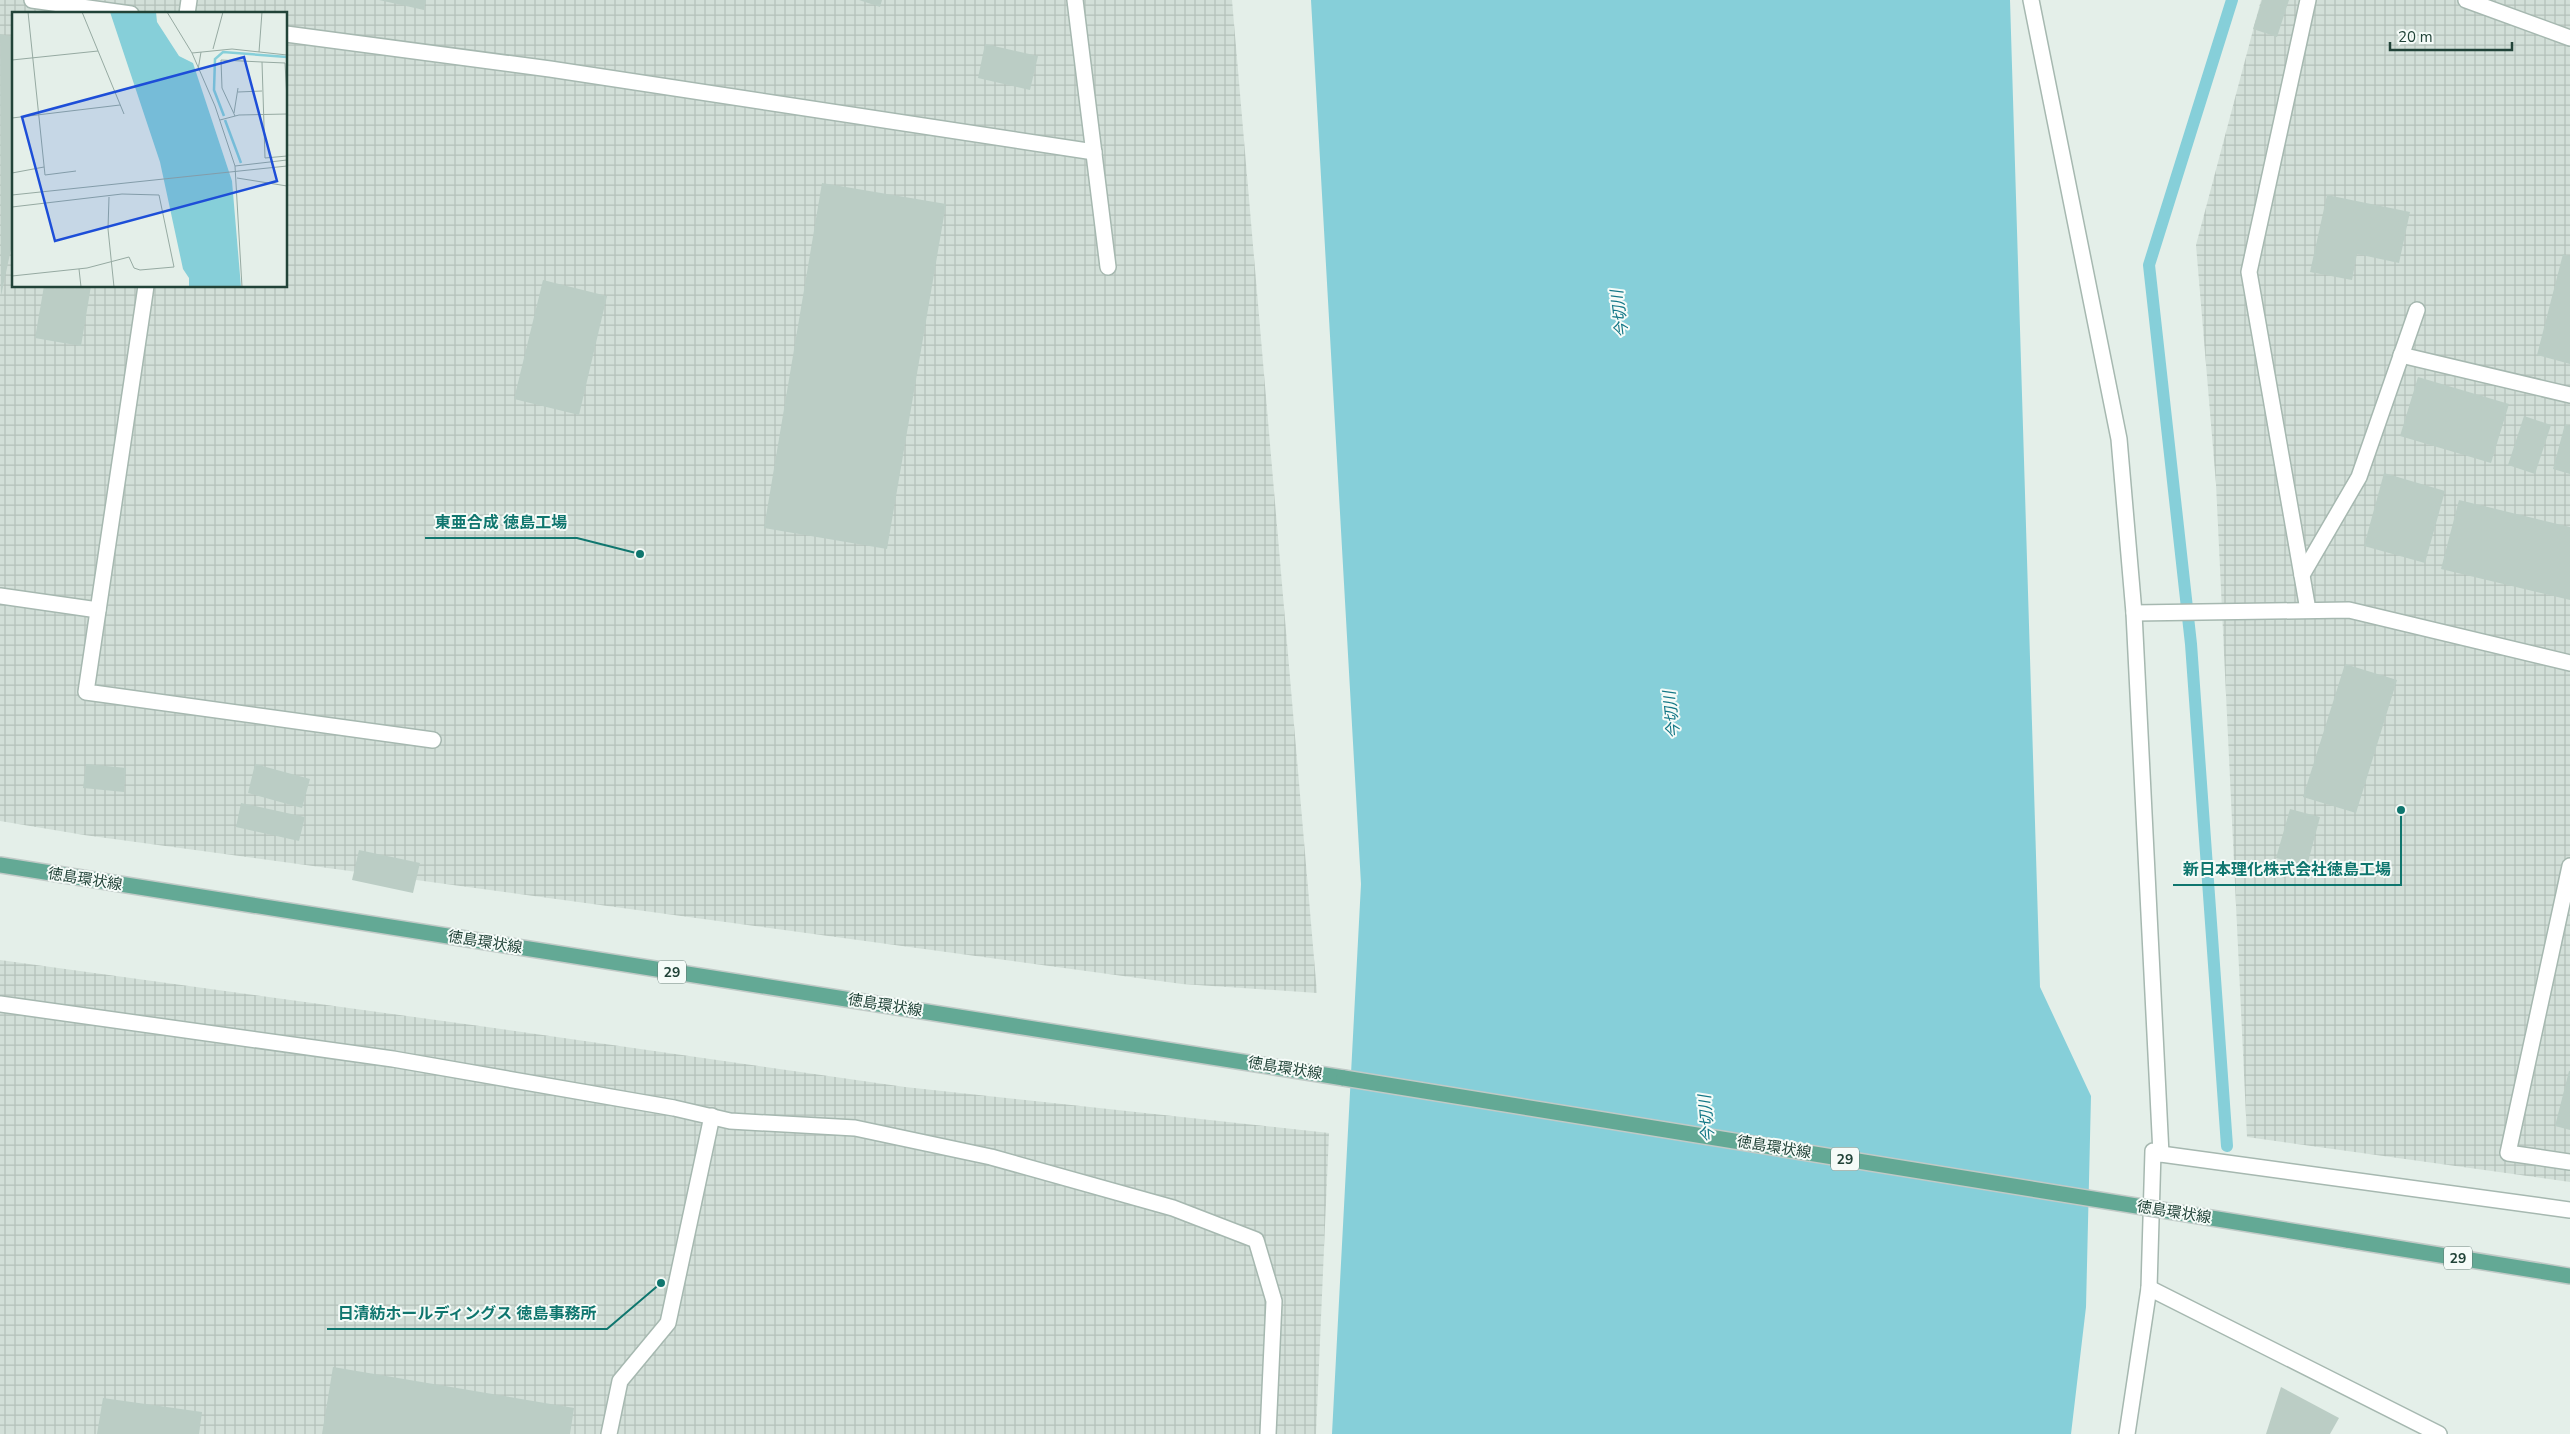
<svg xmlns="http://www.w3.org/2000/svg" width="2570" height="1434" viewBox="0 0 2570 1434" font-family="'Nunito Sans','Noto Sans JP',sans-serif">
<style>
.industrial{fill:url(#industrial-grid);fill-rule:evenodd}
.water{fill:#86cfd9}
.lines{fill:none;stroke-linecap:round;stroke-linejoin:round}
.stream{stroke:#86cfd9;stroke-width:12}
.building{fill:#bbcdc5}
.lane-casing{stroke:#a6b8b0;stroke-width:18}
.street-casing{stroke:#a6b8b0;stroke-width:18}
.primary-casing{stroke:#c1cac7;stroke-width:18}
.lane{stroke:#fff;stroke-width:15}
.street{stroke:#fff;stroke-width:15}
.primary{stroke:#63a995;stroke-width:15}
.primary-bridge-casing{stroke:#c1cac7;stroke-width:18;stroke-linecap:butt}
.primary-bridge{stroke:#63a995;stroke-width:15}
.labels{text-anchor:middle;dominant-baseline:central;stroke-width:4;stroke-linejoin:round;paint-order:stroke}
.shield{fill:#f5fbf8;stroke:#617a72;stroke-width:1}
.shield-label{font-size:14px;font-weight:bold;fill:#214338}
.street-label{font-size:15px;fill:#214338;stroke:#f5fbf8}
.water-label{font-size:16px;font-style:italic;fill:#137786;stroke:#f5fbf8}
.inset-river{fill:none;stroke:#86cfd9;stroke-width:2.5}
.inset-road{fill:none;stroke:#96aaa2;stroke-width:1}
.view{fill:#1d4ed8;fill-opacity:0.15;stroke:#1d4ed8;stroke-width:2.5}
.inset-edge{fill:none;stroke:#214338;stroke-width:2.5}
.leader{fill:none;stroke:#0f766e;stroke-width:2}
.callout-dot{fill:#0f766e;stroke:#f5fbf8;stroke-width:2}
.callout-label{font-size:16px;text-anchor:middle;font-weight:bold;fill:#0f766e;stroke:#f5fbf8;stroke-width:4;stroke-linejoin:round;paint-order:stroke}
</style>
<defs>
<pattern id="industrial-grid" width="8" height="8" patternUnits="userSpaceOnUse" patternTransform="scale(1.25)"><rect width="8" height="8" fill="#d2dfd8"/><path d="M0 4h8M4 0v8" fill="none" stroke="#b4c1ba"/></pattern>
</defs>
<rect width="100%" height="100%" fill="#e4efe9"/>
<g class="industrial">
<path d="M0,0h1232l85,993 -135,-9 -1098,-149 -84,-14zM14,14h272v272h-272z"/>
<polygon points="2261,0 2570,0 2570,1182 2247,1137 2216,484 2196,245"/>
<polygon points="0,960 487,1027 905,1087 1329,1133 1316,1434 0,1434"/>
</g>
<polygon class="water" points="1311,0 2010,0 2040,987 2091,1096 2086,1307 2071,1434 1332,1434 1361,884"/>
<g class="lines">
<polyline class="stream" points="2227,1146 2191,644 2149,265 2232,0"/>
</g>
<g class="building">
<polygon points="379,0 426,0 424,10"/>
<polygon points="859,0 882,0 880,7"/>
<polygon points="2262,0 2289,0 2277,37 2253,29"/>
<polygon points="0,34 14,37 14,235 1,296"/>
<polygon points="985,44 1038,56 1030,90 978,78"/>
<polygon points="822,183 946,204 887,549 764,528"/>
<polygon points="2327,195 2410,212 2399,263 2357,254 2352,280 2310,272"/>
<polygon points="2563,254 2570,256 2570,364 2537,355"/>
<polygon points="543,280 607,296 579,415 514,399"/>
<polygon points="44,286 91,286 81,346 35,338"/>
<polygon points="2418,377 2509,404 2491,463 2400,436"/>
<polygon points="2524,416 2551,425 2535,474 2508,465"/>
<polygon points="2565,424 2570,426 2570,474 2553,469"/>
<polygon points="2384,473 2445,491 2425,563 2364,546"/>
<polygon points="2459,500 2570,527 2570,600 2441,569"/>
<polygon points="2345,664 2397,680 2356,813 2303,797"/>
<polygon points="86,764 126,768 124,792 83,788"/>
<polygon points="255,764 310,779 302,808 248,793"/>
<polygon points="241,803 305,817 299,841 236,827"/>
<polygon points="2290,809 2320,817 2307,866 2276,858"/>
<polygon points="359,850 420,863 413,893 352,880"/>
<polygon points="2569,1071 2570,1071 2570,1130 2555,1126"/>
<polygon points="333,1367 574,1408 570,1434 322,1434"/>
<polygon points="2281,1387 2339,1418 2330,1434 2266,1434"/>
<polygon points="103,1398 202,1412 199,1434 97,1434"/>
</g>
<g class="lines">
<defs>
<g id="lane">
<polyline points="32,0 131,14"/>
<polyline points="1075,0 1108,267"/>
<polyline points="2308,0 2249,272 2308,610"/>
<polyline points="2466,0 2570,38"/>
<polyline points="187,14 189,0"/>
<polyline points="286,34 550,69 1094,152"/>
<polyline points="146,286 86,692 433,740"/>
<polyline points="2401,355 2570,395"/>
<polyline points="2302,575 2359,477 2417,310"/>
<polyline points="0,596 98,610"/>
<polyline points="2570,866 2508,1153 2570,1162"/>
<polyline points="0,1004 393,1059 674,1108 730,1121 855,1128 991,1157 1173,1208 1256,1240 1274,1301 1268,1434"/>
<polyline points="609,1434 620,1381 668,1323 712,1116"/>
</g>
<g id="street">
<polyline points="2031,0 2119,439 2134,613 2161,1154 2153,1151 2149,1288 2127,1434"/>
<polyline points="2134,613 2349,610 2570,663"/>
<polyline points="2161,1154 2570,1210"/>
<polyline points="2149,1288 2439,1434"/>
</g>
<g id="primary">
<polyline points="0,865 1344,1078"/>
<polyline points="2347,1240 2570,1276"/>
</g>
</defs>
<use href="#lane" class="lane-casing"/>
<use href="#street" class="street-casing"/>
<use href="#primary" class="primary-casing"/>
<use href="#lane" class="lane"/>
<use href="#street" class="street"/>
<use href="#primary" class="primary"/>
<defs>
<polyline id="primary-bridge" points="1344,1078 2347,1240"/>
</defs>
<use href="#primary-bridge" class="primary-bridge-casing"/>
<use href="#primary-bridge" class="primary-bridge"/>
</g>
<g class="labels">
<g class="shield">
<rect x="658" y="960.5" width="28" height="23" rx="4"/>
<rect x="1831" y="1147.5" width="28" height="23" rx="4"/>
<rect x="2444" y="1246.5" width="28" height="23" rx="4"/>
</g>
<g class="shield-label">
<text x="672" y="972">29</text>
<text x="1845" y="1159">29</text>
<text x="2458" y="1258">29</text>
</g>
<g class="street-label">
<text transform="translate(85 879) rotate(9)">徳島環状線</text>
<text transform="translate(485 942) rotate(9)">徳島環状線</text>
<text transform="translate(885 1005) rotate(9)">徳島環状線</text>
<text transform="translate(1285 1068) rotate(9)">徳島環状線</text>
<text transform="translate(1774 1147) rotate(9)">徳島環状線</text>
<text transform="translate(2174 1212) rotate(9)">徳島環状線</text>
</g>
<g class="water-label">
<text transform="translate(1620 314) rotate(-97)">今切川</text>
<text transform="translate(1672 715) rotate(-96)">今切川</text>
<text transform="translate(1707 1119) rotate(-95)">今切川</text>
</g>
</g>
<g transform="translate(12 12)">
<rect width="275" height="275" fill="#e4efe9"/>
<path d="M98,0h46l1,10 22,34 14,7 39,118 9,106h-52v-9l-6,-9 -23,-107z" fill="#86cfd9"/>
<path class="inset-river" d="M212,104l-10,-26 1,-31 8,-7 64,5M213,108l16,43"/>
<path class="inset-road" d="M16,0l17,163 31,-4M70,0l42,102M155,0l25,41 23,53 20,60 7,121M201,37l10,-37M247,40l3,-40M180,41l40,-4 55,6M0,48l86,-9M186,58l3,-18M226,80l24,-1M275,87l-2,-36 -23,-1 3,96 22,-2M222,101l4,-25M223,104l-13,-28 -1,-28 41,2M0,106l108,-13M208,108l19,-5 48,-1M223,154l52,-6M0,161l32,-6M225,166l50,8M0,183l275,-29M97,185l-1,32 6,58M0,195l110,-13 37,1 15,72 -34,3 -6,-2 -5,-11 -42,11 -75,8M67,257l2,18"/>
<path class="view" d="M232,45l33,124 -222,60 -33,-124z"/>
<rect width="275" height="275" class="inset-edge"/>
</g>
<path class="leader" d="M640 554L577 538H425M2401 810L2401 885H2173M661 1283L607 1329H327"/>
<g class="callout-dot">
<circle cx="640" cy="554" r="5"/>
<circle cx="2401" cy="810" r="5"/>
<circle cx="661" cy="1283" r="5"/>
</g>
<g class="callout-label">
<text x="501" y="528">東亜合成 徳島工場</text>
<text x="2287" y="875">新日本理化株式会社徳島工場</text>
<text x="467" y="1319">日清紡ホールディングス 徳島事務所</text>
</g>
<path d="M2390 42v8h122v-8" fill="none" stroke="#214338" stroke-width="2.5"/>
<text x="2398" y="42" font-size="15" fill="#214338" stroke="#f5fbf8" stroke-width="4" paint-order="stroke">20 m</text>
</svg>
